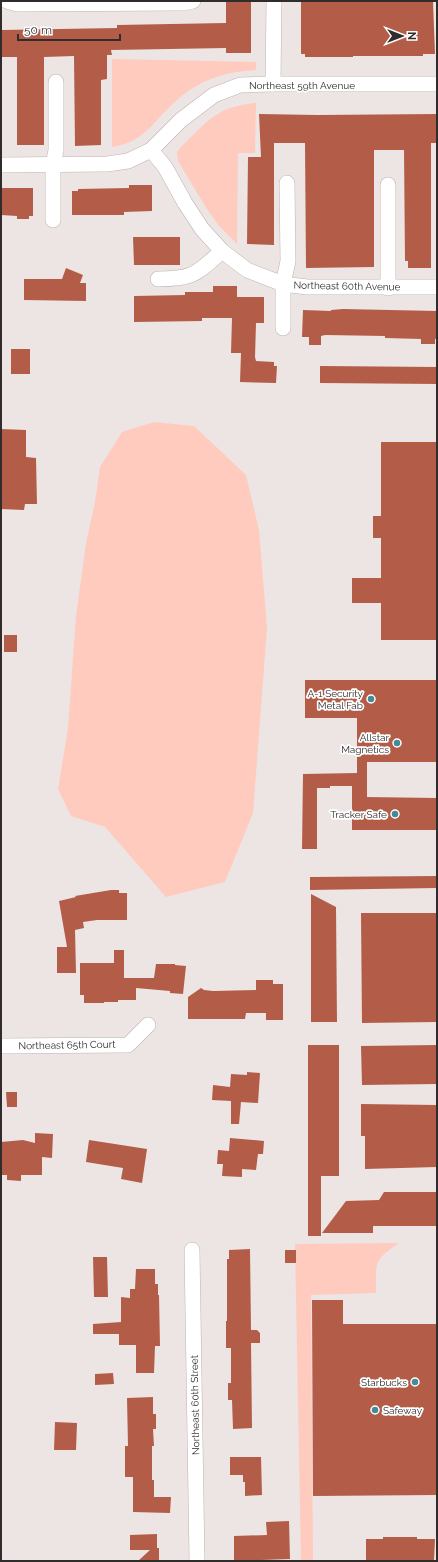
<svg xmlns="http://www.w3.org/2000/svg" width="438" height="1562" viewBox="0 0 438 1562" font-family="Raleway,sans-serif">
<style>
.green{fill:#ffcbbe}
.building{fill:#b35d48}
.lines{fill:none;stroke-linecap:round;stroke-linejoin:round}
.minor-casing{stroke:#bbb4b2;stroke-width:16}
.minor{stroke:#fff;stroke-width:15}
.poi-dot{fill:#458a98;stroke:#fff;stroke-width:1.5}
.labels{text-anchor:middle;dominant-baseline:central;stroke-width:3.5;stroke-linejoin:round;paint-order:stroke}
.street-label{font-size:10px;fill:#2f2c2b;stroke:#fff}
.poi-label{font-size:10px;fill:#2f2c2b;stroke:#fff;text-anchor:end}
</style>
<rect width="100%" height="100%" fill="#ede5e3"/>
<g class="green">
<path d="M112,59l144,3v8c-31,2 -55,9 -79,30 -22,19 -33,43 -65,47z"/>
<path d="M256,103l-1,50h-17l-1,91 -18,-18 -14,-20 -27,-45 -1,-9c5,-7 11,-12 17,-18 21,-21 32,-28 62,-31z"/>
<polygon points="154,422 194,426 246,475 259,530 267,628 253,813 225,882 166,897 105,827 71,816 58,789 68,728 76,616 86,543 95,502 100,467 122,432"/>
<path d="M399,1243c-26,18 -23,19 -23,50l-65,2 2,266h-12l-6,-317z"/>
</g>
<g class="building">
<polygon points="226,1 251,1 251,53 226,53 226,48 111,50 112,55 107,55 107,79 101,80 101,145 75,146 74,56 44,57 44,145 17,145 17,57 2,57 2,30 117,28 117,25 226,23"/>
<polygon points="301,1 433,1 435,54 423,54 423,56 353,56 353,57 305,57 305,54 301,54"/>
<polygon points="259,114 318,115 437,114 437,143 431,143 431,268 408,268 408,261 405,261 404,150 374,150 374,267 306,268 305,143 274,143 274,245 247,244 248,157 261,157"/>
<polygon points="129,185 152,185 152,211 124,212 124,215 72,215 72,191 78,191 78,189 129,188"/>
<polygon points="1,188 33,188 33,216 29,216 29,219 17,219 17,216 1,215"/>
<polygon points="133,237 180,237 180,265 134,265"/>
<polygon points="66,268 83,275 80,283 86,283 86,301 24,300 24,279 62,279"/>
<polygon points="213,286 237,286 237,297 264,297 264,323 256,323 255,357 256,361 274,362 274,366 277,366 276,383 240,382 241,353 231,353 232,318 202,318 202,321 134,322 134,296 185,295 185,292 213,292"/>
<polygon points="343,309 437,311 437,339 435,339 435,344 421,344 421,339 385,338 385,336 325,335 321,336 321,345 309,345 309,337 302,337 303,310 331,311 331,310"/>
<rect x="11" y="349" width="19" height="25"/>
<polygon points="320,366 437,367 437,384 320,383"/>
<polygon points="1,429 26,430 26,457 36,458 37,504 25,504 24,510 1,509"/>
<polygon points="381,442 437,442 437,640 381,640 381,603 352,603 352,578 381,578 381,538 373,538 373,516 381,516"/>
<rect x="4" y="635" width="13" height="17"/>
<polygon points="305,680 437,680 437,762 367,762 367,797 437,798 437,830 352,830 352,786 330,786 330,788 317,788 317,849 302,849 303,774 357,773 357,718 305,718"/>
<polygon points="437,876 437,888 310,890 310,877"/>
<polygon points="111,890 119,890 119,893 127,893 127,920 97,920 83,922 84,928 75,930 76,973 57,973 57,947 67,947 59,901 76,897 75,896"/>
<polygon points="311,894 336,907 337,1022 311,1022"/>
<polygon points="361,913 437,913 437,1022 362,1023"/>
<polygon points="114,950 124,950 124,978 154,978 156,964 175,964 175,965 186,966 183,994 170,993 170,991 136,988 136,1000 118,1000 118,1002 104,1002 104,1003 84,1003 84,995 80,995 80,963 114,963"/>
<polygon points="256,980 273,980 273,984 283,984 283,1020 266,1020 266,1013 246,1013 245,1019 188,1019 188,997 201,988 204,990 213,991 256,990"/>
<polygon points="308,1045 339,1045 339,1176 321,1176 321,1236 308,1236"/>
<polygon points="437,1045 437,1084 362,1085 361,1046"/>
<polygon points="247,1072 260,1073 258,1103 241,1102 239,1124 231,1124 231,1101 212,1100 213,1085 230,1087 231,1074 247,1075"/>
<polygon points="6,1092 17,1092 17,1107 7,1107"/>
<polygon points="361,1104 437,1105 437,1167 365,1169 365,1136 361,1136"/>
<polygon points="35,1133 53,1134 52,1158 42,1157 42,1175 21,1175 21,1181 7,1180 7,1175 1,1175 1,1142 23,1140 35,1143"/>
<polygon points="230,1138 264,1141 263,1154 258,1154 256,1170 242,1169 242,1177 222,1176 223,1164 217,1164 218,1150 229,1151"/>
<polygon points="89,1140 147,1149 142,1183 121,1179 123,1168 86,1162"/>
<polygon points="384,1192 437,1192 437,1226 373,1226 373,1233 322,1233 346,1201 379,1200"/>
<polygon points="250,1249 251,1330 257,1330 260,1333 260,1343 251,1343 252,1428 233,1429 232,1400 228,1400 228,1383 231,1383 231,1348 226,1348 226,1321 227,1321 227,1259 229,1259 229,1250"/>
<rect x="285" y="1250" width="11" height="13"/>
<polygon points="93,1257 107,1257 108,1297 94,1297"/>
<polygon points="136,1269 155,1269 155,1284 158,1284 158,1295 159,1295 160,1346 155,1346 154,1373 136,1373 136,1345 119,1345 119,1334 93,1334 93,1324 121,1322 121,1297 130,1298 130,1289 135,1289"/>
<polygon points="312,1300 343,1300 343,1324 437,1324 437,1495 313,1496"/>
<polygon points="113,1373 114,1384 95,1385 95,1374"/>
<polygon points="153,1397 153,1414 156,1414 156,1429 153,1429 154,1446 152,1446 152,1480 154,1480 154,1497 171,1497 170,1513 133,1512 133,1477 125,1477 125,1446 128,1446 127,1398"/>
<polygon points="55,1422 77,1423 76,1450 54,1450"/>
<polygon points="230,1457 261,1457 262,1495 245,1496 245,1482 243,1482 243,1475 230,1475"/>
<polygon points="289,1521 290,1559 234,1561 234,1536 267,1535 266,1522"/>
<polygon points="157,1534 157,1548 159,1548 159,1561 138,1561 150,1550 130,1550 130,1535"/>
<polygon points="383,1537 417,1537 417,1539 435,1539 434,1561 366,1561 366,1539 383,1539"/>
</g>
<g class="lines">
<defs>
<g id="minor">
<polyline points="7,1 17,4 182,3 193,1"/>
<polyline points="273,84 274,1"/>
<polyline points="151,150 165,167 185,203 202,229 222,251 247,270 283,284 307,287 437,287"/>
<polyline points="1,165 107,164 128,161 151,150 181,120 214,95 240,85 273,84 437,84"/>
<polyline points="388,185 388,288"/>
<polyline points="53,220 53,166 56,150 56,82"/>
<path d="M158,279c36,0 38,-5 64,-28"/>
<polyline points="283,328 283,284 288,261 287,183"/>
<polyline points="1,1046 128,1045 148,1025"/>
<polyline points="192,1250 197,1561"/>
</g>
</defs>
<use href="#minor" class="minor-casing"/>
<use href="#minor" class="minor"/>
</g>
<g class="poi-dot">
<circle cx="371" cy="699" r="4"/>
<circle cx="397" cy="743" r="4"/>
<circle cx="395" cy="814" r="4"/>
<circle cx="415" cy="1382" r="4"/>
<circle cx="375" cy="1410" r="4"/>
</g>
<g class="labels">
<g class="street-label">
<text x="302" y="85">Northeast 59th Avenue</text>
<text transform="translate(347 286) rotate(1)">Northeast 60th Avenue</text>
<text transform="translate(67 1045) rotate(-1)">Northeast 65th Court</text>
<text transform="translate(195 1405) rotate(-91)">Northeast 60th Street</text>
</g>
<g class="poi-label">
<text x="363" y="693">A-1 Security<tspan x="363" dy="12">Metal Fab</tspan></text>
<text x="389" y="737">Allstar<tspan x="389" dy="12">Magnetics</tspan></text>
<text x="387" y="814">Tracker Safe</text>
<text x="407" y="1382">Starbucks</text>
<text x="383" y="1410" text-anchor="start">Safeway</text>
</g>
</g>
<rect width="438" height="1562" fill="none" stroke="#2f2c2b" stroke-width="4"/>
<g transform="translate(402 36) rotate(90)" stroke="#ffffff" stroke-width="3" paint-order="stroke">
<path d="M0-3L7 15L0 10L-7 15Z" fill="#2f2c2b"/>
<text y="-6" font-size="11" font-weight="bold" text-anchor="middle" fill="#2f2c2b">N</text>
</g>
<path d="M18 34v6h102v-6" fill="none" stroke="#2f2c2b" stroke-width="2"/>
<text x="24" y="34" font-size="12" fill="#2f2c2b" stroke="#ffffff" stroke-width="3" paint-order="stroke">50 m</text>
</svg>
